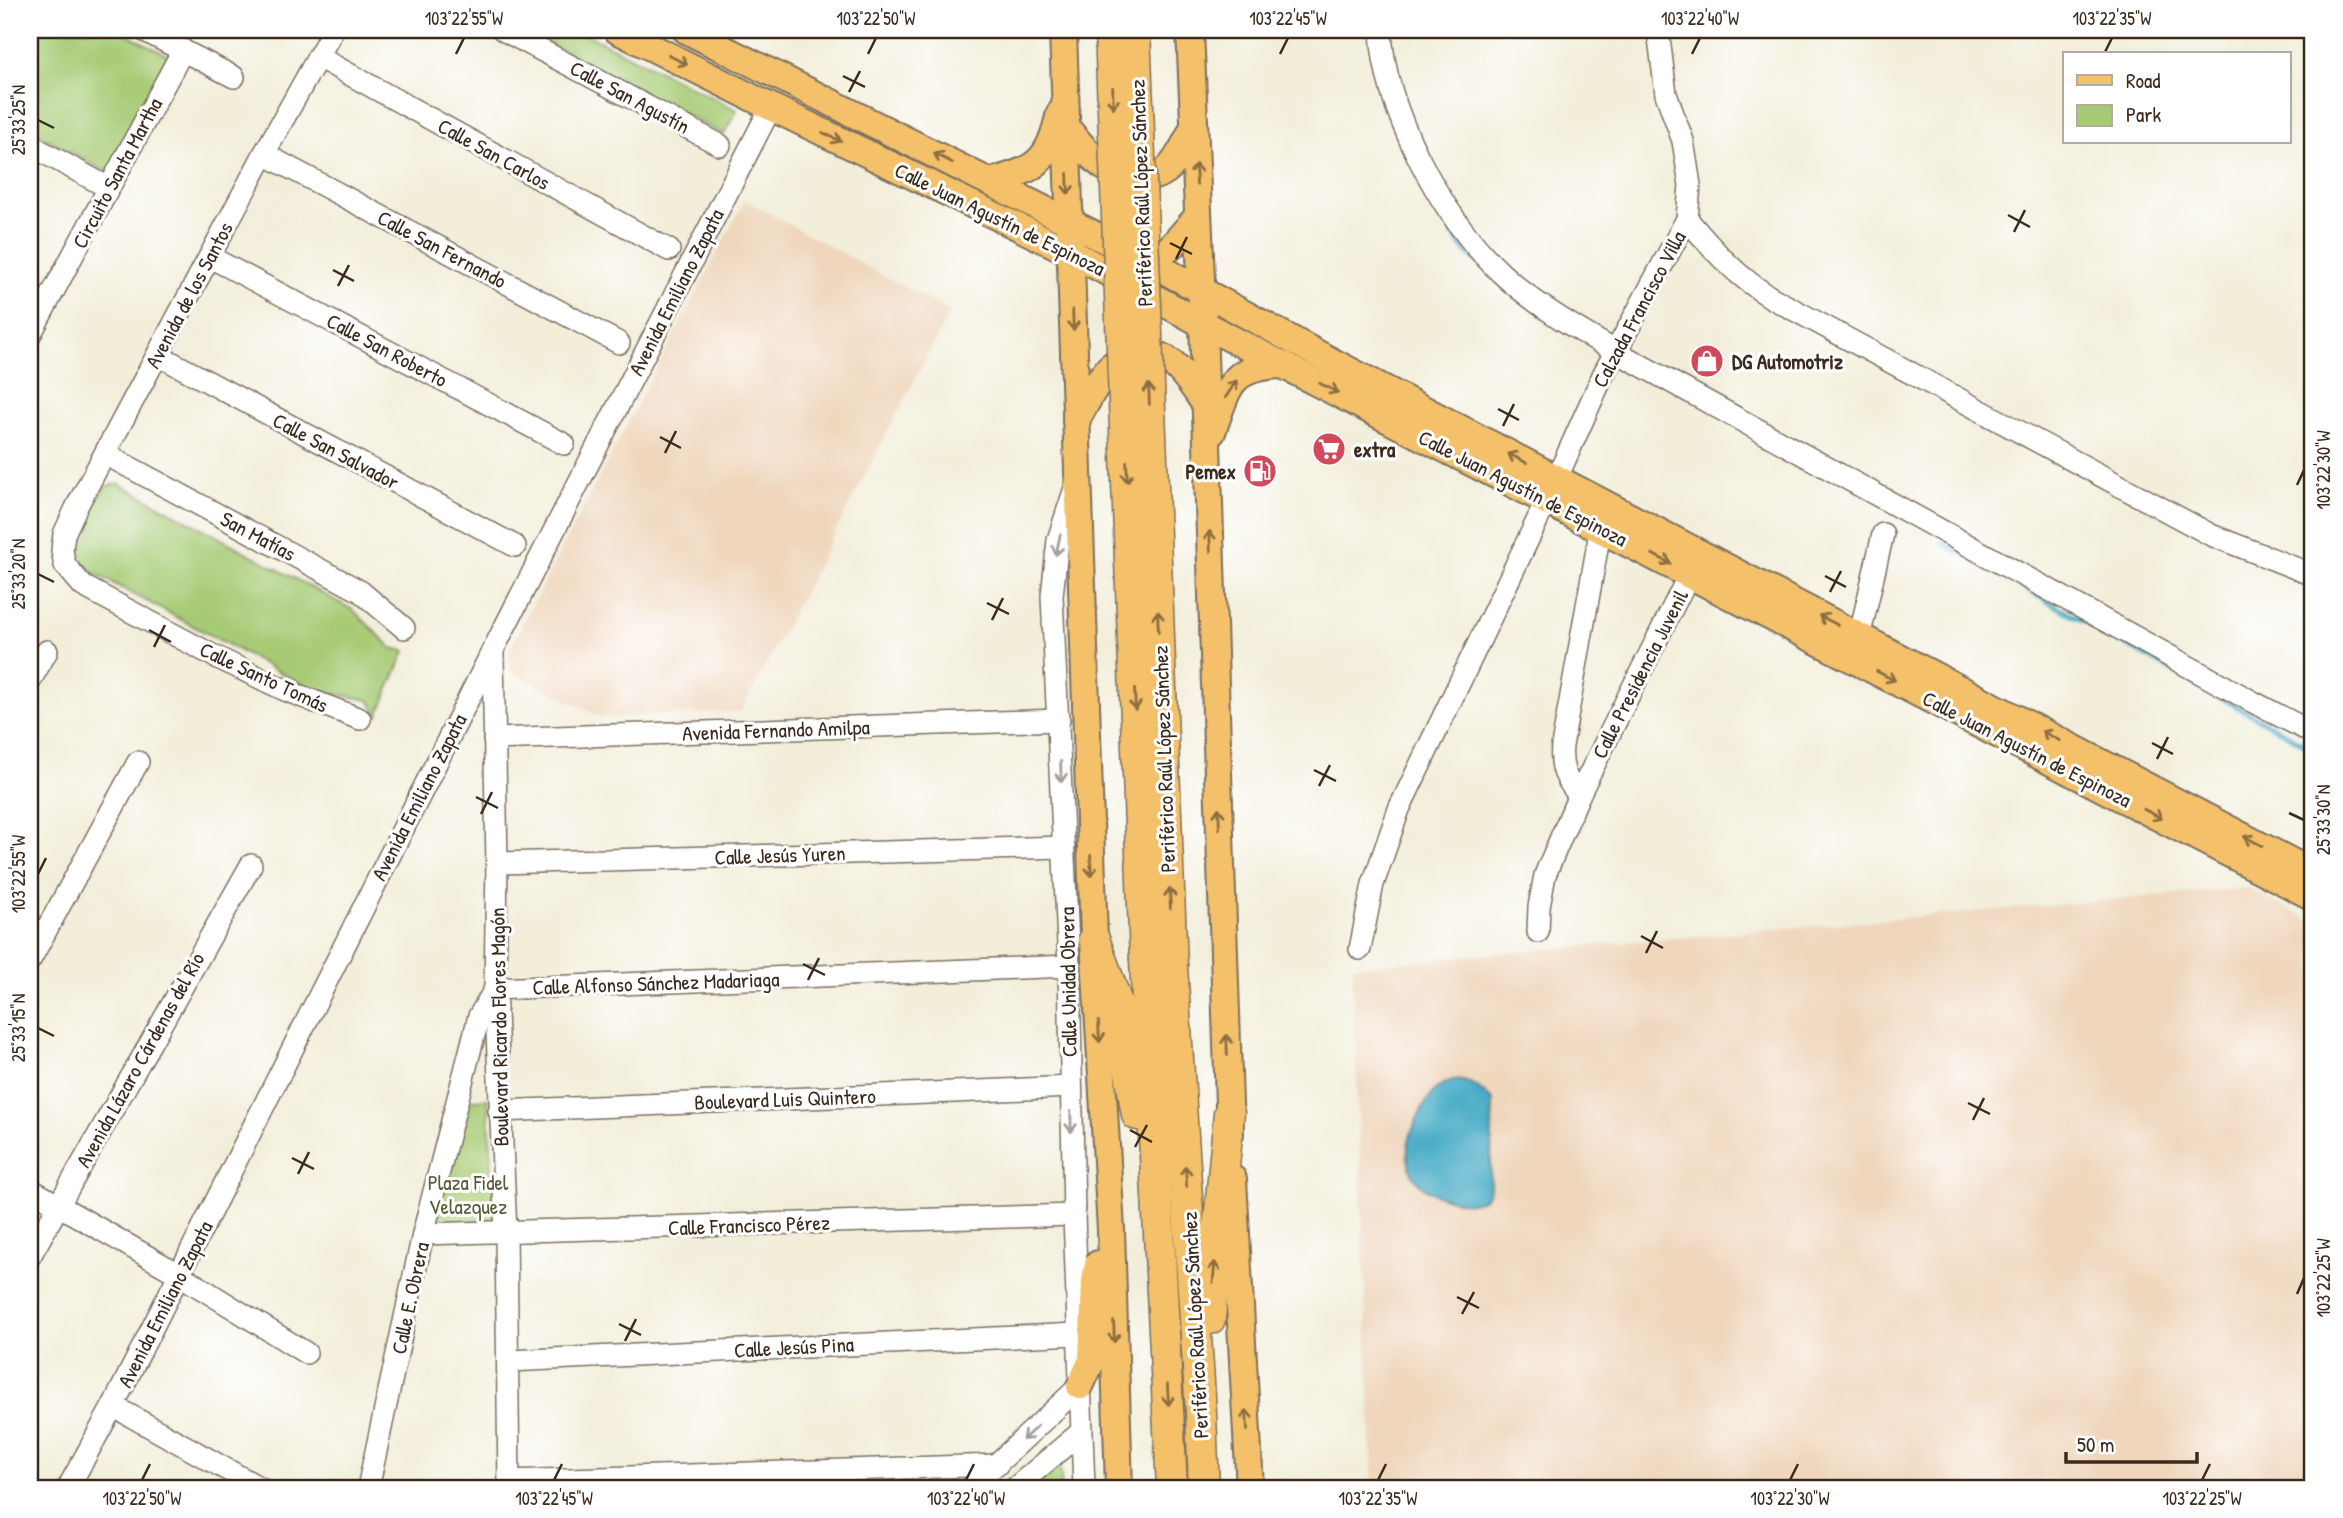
<svg xmlns="http://www.w3.org/2000/svg" width="2343" height="1518" viewBox="0 0 2343 1518" font-family="'Patrick Hand',sans-serif">
<style>
.built{fill:#efd6bc}
.green{fill:#a7cb75;stroke:#717a4a;stroke-width:2}
.water{fill:#47abc6;stroke:#416a72;stroke-width:2}
.lines{fill:none;stroke-linecap:round;stroke-linejoin:round}
.stream{stroke:#47abc6;stroke-width:5}
.minor-casing{stroke:#7b6f60;stroke-width:24}
.major-casing{stroke:#7b6f60;stroke-width:30}
.highway-casing{stroke:#7b6f60;stroke-width:33}
.minor{stroke:#fff;stroke-width:21}
.major{stroke:#f4c16a;stroke-width:26}
.highway{stroke:#f4c16a;stroke-width:30}
.highway-bridge-casing{stroke:#7b6f60;stroke-width:33;stroke-linecap:butt}
.highway-bridge{stroke:#f4c16a;stroke-width:30}
.oneway{stroke:#8e6e40}
.oneway2{stroke:#a79f9a}
.ticks{fill:none;stroke:#3b2a1e;stroke-width:2.5}
.labels{text-anchor:middle;dominant-baseline:central;stroke-width:6;stroke-linejoin:round;paint-order:stroke}
.street-label{font-size:21px;fill:#3b2a1e;stroke:#fff}
.poi-label{font-size:21px;font-weight:bold;fill:#3b2a1e;stroke:#fff;text-anchor:start}
.park-label{font-size:21px;fill:#5b5a38;stroke:#fff}
.neatline{fill:none;stroke:#3b2a1e;stroke-width:2.5}
.ticks-label{font-size:18px;text-anchor:middle;fill:#3b2a1e}
</style>
<rect width="100%" height="100%" fill="#fff"/>
<filter id="ink" filterUnits="userSpaceOnUse"><feTurbulence type="fractalNoise" baseFrequency=".0143" numOctaves="2"/><feDisplacementMap in="SourceGraphic" scale="14" xChannelSelector="R" yChannelSelector="G"/><feConvolveMatrix kernelMatrix="1 2 1 2 8 2 1 2 1" color-interpolation-filters="sRGB"/></filter>
<filter id="wash" filterUnits="userSpaceOnUse"><feTurbulence type="fractalNoise" baseFrequency=".00686" numOctaves="4" result="noise"/><feDisplacementMap in="SourceGraphic" scale="28" xChannelSelector="R" yChannelSelector="G"/><feGaussianBlur stdDeviation="1.57" result="paint"/><feColorMatrix in="noise" values="0 0 0 0 0 0 0 0 0 0 0 0 0 0 0 0 0 1.4 0 .05"/><feComposite in="paint" operator="in"/></filter>
<g filter="url(#wash)">
<rect width="100%" height="100%" fill="#f2eeda"/>
<g class="built">
<polygon points="745,200 950,312 741,712 600,717 510,671 509,649"/>
<polygon points="2248,888 2313,922 2313,1488 1373,1488 1352,966"/>
</g>
<g class="green">
<polygon points="30,30 119,30 169,56 108,173 30,130"/>
<polygon points="523,30 578,30 737,110 724,135"/>
<path d="M118,483l235,127 39,38 13,3 -27,64 -9,-15 -56,-10 -236,-126c-4,-32 11,-52 28,-77z"/>
<polygon points="488,1099 495,1220 435,1222 460,1101"/>
<polygon points="1060,1463 1062,1488 1032,1488"/>
</g>
<path class="water" d="M1453,1080c18,0 27,8 40,21l-3,90c-3,3 -4,6 -7,8 -7,6 -18,4 -26,2 -23,-4 -46,-16 -49,-42 -2,-16 5,-32 12,-46 8,-16 15,-27 33,-33z"/>
<g class="lines">
<g class="stream">
<polyline points="1427,195 1443,219"/>
<polyline points="1452,233 1466,252 1475,260"/>
<polyline points="1943,543 2313,749"/>
</g>
</g>
</g>
<g filter="url(#ink)">
<g class="lines">
<defs>
<g id="minor">
<polyline points="143,30 234,77"/>
<polyline points="333,30 264,154 77,506 64,534 62,550 65,565 83,586 216,657 285,690 360,719"/>
<polyline points="503,30 720,145"/>
<path d="M1381,30c3,81 61,187 120,243 34,32 74,55 114,78l638,351 60,31"/>
<polyline points="318,57 669,250"/>
<polyline points="30,145 109,188"/>
<polyline points="264,154 619,343"/>
<path d="M1687,219c26,31 50,58 85,79l439,237 102,40"/>
<polyline points="210,257 564,444"/>
<polyline points="30,335 183,50"/>
<polyline points="158,355 515,546"/>
<polyline points="105,454 360,591 404,628"/>
<polyline points="1075,488 1058,540 1052,596 1069,966 1074,1215 1084,1488"/>
<polyline points="1856,651 1883,534"/>
<polyline points="493,654 497,863 495,989 506,1232 509,1488"/>
<polyline points="30,681 47,651"/>
<polyline points="494,739 1059,720"/>
<path d="M1579,795c-14,-16 -19,-28 -17,-49l41,-231"/>
<polyline points="497,863 1064,847"/>
<polyline points="1538,932 1539,907 1545,875 1579,795 1695,563"/>
<polyline points="1360,949 1373,884 1399,809 1547,500 1603,375 1687,219 1690,185 1683,141 1666,94 1658,30"/>
<polyline points="30,960 138,762"/>
<polyline points="499,1111 1071,1087"/>
<polyline points="30,1189 180,1275 306,1353"/>
<polyline points="423,1234 1074,1215"/>
<polyline points="30,1256 251,865"/>
<polyline points="509,1361 1078,1334"/>
<polyline points="113,1406 260,1488"/>
<polyline points="509,1481 997,1465"/>
<polyline points="68,1488 113,1406 493,650 771,107"/>
<polyline points="368,1488 423,1234 479,1016 495,989 1069,966"/>
<polyline points="971,1488 1080,1386"/>
<polyline points="1015,1488 1081,1432"/>
</g>
<g id="major">
<polyline points="617,30 771,107 1070,252 1203,324 2313,897"/>
<polyline points="686,30 1149,262 1329,360 2313,873"/>
<polyline points="1063,30 1094,939 1111,1230 1119,1488"/>
<polyline points="1190,30 1203,324 1230,1134"/>
<path d="M1066,127c22,26 45,58 83,50 8,-1 14,-3 20,-9 11,-11 18,-28 25,-42"/>
<path d="M990,182c47,-13 58,-19 70,-69"/>
<polyline points="1149,262 1171,247 1198,216"/>
<path d="M1076,420c10,-16 19,-36 32,-51 6,-7 13,-10 22,-13 38,-13 57,22 75,48"/>
<path d="M1212,432c17,-46 17,-66 72,-67"/>
<polyline points="1233,1179 1250,1488"/>
<polyline points="1080,1386 1092,1360 1095,1280 1098,1264"/>
</g>
<g id="highway">
<polyline points="1094,939 1120,1011 1137,1115"/>
<polyline points="1145,960 1172,1488"/>
<polyline points="1172,966 1201,1413 1204,1488"/>
<polyline points="1210,1319 1229,1113"/>
</g>
</defs>
<use href="#minor" class="minor-casing"/>
<use href="#major" class="major-casing"/>
<use href="#highway" class="highway-casing"/>
<use href="#minor" class="minor"/>
<use href="#major" class="major"/>
<use href="#highway" class="highway"/>
<defs>
<g id="highway-bridge">
<polyline points="1110,30 1145,960"/>
<polyline points="1135,30 1172,966"/>
</g>
</defs>
<use href="#highway-bridge" class="highway-bridge-casing"/>
<use href="#highway-bridge" class="highway-bridge"/>
</g>
<defs><path id="oneway-shaft" d="M-6 0H5M1.5-3L5.5 0L1.5 3" fill="none" stroke-width="1.6" stroke-linecap="round" stroke-linejoin="round" transform="scale(1.75)"/></defs>
<g class="oneway">
<use href="#oneway-shaft" transform="translate(678 60) rotate(27)"/>
<use href="#oneway-shaft" transform="translate(1113 98) rotate(88)"/>
<use href="#oneway-shaft" transform="translate(832 137) rotate(26)"/>
<use href="#oneway-shaft" transform="translate(943 158) rotate(-153)"/>
<use href="#oneway-shaft" transform="translate(1196 174) rotate(-93)"/>
<use href="#oneway-shaft" transform="translate(1068 184) rotate(88)"/>
<use href="#oneway-shaft" transform="translate(1073 320) rotate(88)"/>
<use href="#oneway-shaft" transform="translate(1329 388) rotate(27)"/>
<use href="#oneway-shaft" transform="translate(1231 389) rotate(-57)"/>
<use href="#oneway-shaft" transform="translate(1149 394) rotate(-92)"/>
<use href="#oneway-shaft" transform="translate(1517 458) rotate(-153)"/>
<use href="#oneway-shaft" transform="translate(1127 472) rotate(88)"/>
<use href="#oneway-shaft" transform="translate(1210 541) rotate(-92)"/>
<use href="#oneway-shaft" transform="translate(1662 559) rotate(27)"/>
<use href="#oneway-shaft" transform="translate(1828 620) rotate(-153)"/>
<use href="#oneway-shaft" transform="translate(1158 621) rotate(-92)"/>
<use href="#oneway-shaft" transform="translate(1886 676) rotate(27)"/>
<use href="#oneway-shaft" transform="translate(1135 700) rotate(88)"/>
<use href="#oneway-shaft" transform="translate(2051 736) rotate(-152)"/>
<use href="#oneway-shaft" transform="translate(2153 814) rotate(27)"/>
<use href="#oneway-shaft" transform="translate(1219 818) rotate(-92)"/>
<use href="#oneway-shaft" transform="translate(2253 841) rotate(-152)"/>
<use href="#oneway-shaft" transform="translate(1091 866) rotate(88)"/>
<use href="#oneway-shaft" transform="translate(1170 898) rotate(-92)"/>
<use href="#oneway-shaft" transform="translate(1099 1032) rotate(87)"/>
<use href="#oneway-shaft" transform="translate(1227 1045) rotate(-92)"/>
<use href="#oneway-shaft" transform="translate(1186 1176) rotate(-94)"/>
<use href="#oneway-shaft" transform="translate(1214 1272) rotate(-85)"/>
<use href="#oneway-shaft" transform="translate(1114 1332) rotate(88)"/>
<use href="#oneway-shaft" transform="translate(1168 1395) rotate(87)"/>
<use href="#oneway-shaft" transform="translate(1247 1420) rotate(-93)"/>
</g>
<g class="oneway2">
<use href="#oneway-shaft" transform="translate(1058 545) rotate(102)"/>
<use href="#oneway-shaft" transform="translate(1061 772) rotate(88)"/>
<use href="#oneway-shaft" transform="translate(1071 1122) rotate(89)"/>
<use href="#oneway-shaft" transform="translate(1030 1433) rotate(136)"/>
</g>
</g>
<path class="ticks" d="M456,54l8,-16M868,54l8,-16M1280,54l8,-16M1692,54l8,-16M2104,54l8,-16M843,76l22,11M849,92l11,-21M38,120l16,8M2008,215l22,12M2014,232l11,-22M1170,243l22,11M1176,259l11,-22M333,270l21,11M338,286l11,-21M1498,409l21,11M1503,426l11,-22M660,437l21,11M665,453l11,-22M2297,485l7,-15M38,574l16,8M1825,576l21,11M1830,592l11,-21M987,603l22,11M992,620l11,-22M149,630l22,12M154,647l11,-22M2152,743l21,11M2157,759l11,-22M1314,770l22,11M1319,786l11,-21M476,797l22,11M2289,813l15,7M481,814l11,-22M38,874l8,-16M1641,936l22,12M1646,953l11,-22M803,964l22,11M808,980l11,-22M38,1028l16,8M1968,1103l22,11M1973,1120l11,-22M1130,1130l22,12M1135,1147l12,-22M292,1158l22,11M298,1174l11,-22M2297,1294l7,-16M1457,1297l22,11M1462,1314l12,-22M619,1324l22,11M625,1341l11,-22M142,1480l8,-16M554,1480l8,-16M966,1480l8,-16M1378,1480l8,-16M1790,1480l8,-16M2202,1480l8,-16"/>
<defs>
<symbol id="shop-disc" viewBox="-11 -11 22 22"><circle r="9.5" fill="#d1495b" stroke="#fff"/><path d="M-5-2.5h2.3a2.7 3.5 0 0 1 5.4 0H5L5.5 6h-11ZM-1.5-2.5h3a1.5 2.3 0 0 0-3 0Z" fill="#fff"/></symbol>
<symbol id="supermarket-disc" viewBox="-11 -11 22 22"><circle r="9.5" fill="#d1495b" stroke="#fff"/><path d="M-6-5.5h2.5l.6 2H6L4.5 2H-2.5L-4.4-4H-6ZM-1.5 3.2a1.3 1.3 0 1 0 .1 0ZM3 3.2a1.3 1.3 0 1 0 .1 0Z" fill="#fff"/></symbol>
<symbol id="fuel-disc" viewBox="-11 -11 22 22"><circle r="9.5" fill="#d1495b" stroke="#fff"/><path d="M-5.5-6h7V0h2V4h1.3V-2.5L3-4.5l.8-.8L6-3V5H2.5V1h-1V6h-7ZM-4.2-4.7v3.2H.2V-4.7Z" fill="#fff"/></symbol>
</defs>
<g fill-rule="evenodd">
<use href="#shop-disc" x="1688" y="342" width="38" height="38"/>
<use href="#supermarket-disc" x="1310" y="430" width="38" height="38"/>
<use href="#fuel-disc" x="1241" y="452" width="38" height="38"/>
</g>
<g class="labels">
<g class="street-label">
<text transform="translate(630 97) rotate(28)">Calle San Agustín</text>
<text transform="translate(494 154) rotate(29)">Calle San Carlos</text>
<text transform="translate(117 173) rotate(-62)">Circuito Santa Martha</text>
<text transform="translate(1141 193) rotate(-92)">Periférico Raúl López Sánchez</text>
<text transform="translate(1000 219) rotate(26)">Calle Juan Agustín de Espinoza</text>
<text transform="translate(442 249) rotate(28)">Calle San Fernando</text>
<text transform="translate(676 292) rotate(-63)">Avenida Emiliano Zapata</text>
<text transform="translate(189 295) rotate(-62)">Avenida de los Santos</text>
<text transform="translate(1639 309) rotate(-62)">Calzada Francisco Villa</text>
<text transform="translate(387 350) rotate(28)">Calle San Roberto</text>
<text transform="translate(336 451) rotate(28)">Calle San Salvador</text>
<text transform="translate(1523 488) rotate(27)">Calle Juan Agustín de Espinoza</text>
<text transform="translate(258 536) rotate(28)">San Matías</text>
<text transform="translate(1640 674) rotate(-63)">Calle Presidencia Juvenil</text>
<text transform="translate(264 677) rotate(25)">Calle Santo Tomás</text>
<text transform="translate(776 730) rotate(-2)">Avenida Fernando Amilpa</text>
<text transform="translate(2027 749) rotate(27)">Calle Juan Agustín de Espinoza</text>
<text transform="translate(1164 759) rotate(-92)">Periférico Raúl López Sánchez</text>
<text transform="translate(419 797) rotate(-63)">Avenida Emiliano Zapata</text>
<text transform="translate(780 855) rotate(-2)">Calle Jesús Yuren</text>
<text transform="translate(1068 982) rotate(-91)">Calle Unidad Obrera</text>
<text transform="translate(656 983) rotate(-2)">Calle Alfonso Sánchez Madariaga</text>
<text transform="translate(499 1027) rotate(-91)">Boulevard Ricardo Flores Magón</text>
<text transform="translate(140 1060) rotate(-61)">Avenida Lázaro Cárdenas del Río</text>
<text transform="translate(785 1099) rotate(-2)">Boulevard Luis Quintero</text>
<text transform="translate(749 1225) rotate(-2)">Calle Francisco Pérez</text>
<text transform="translate(410 1298) rotate(-78)">Calle E. Obrera</text>
<text transform="translate(165 1304) rotate(-63)">Avenida Emiliano Zapata</text>
<text transform="translate(1195 1325) rotate(-93)">Periférico Raúl López Sánchez</text>
<text transform="translate(794 1347) rotate(-3)">Calle Jesús Pina</text>
</g>
<g class="poi-label">
<text x="1732" y="361">DG Automotriz</text>
<text x="1354" y="449">extra</text>
<text x="1236" y="471" text-anchor="end">Pemex</text>
</g>
<g class="park-label">
<text x="468" y="1182">Plaza Fidel<tspan x="468" dy="24">Velazquez</tspan></text>
</g>
</g>
<rect width="2343" height="1518" fill="none" stroke="#fff" stroke-width="77"/>
<rect x="2063" y="52" width="228" height="91" fill="#ffffff" stroke="#b1aaa5" stroke-width="2"/>
<rect x="2077" y="75" width="35" height="10" fill="#f4c16a" stroke="#b1aaa5" stroke-width="2"/>
<text x="2126" y="88" font-size="21" fill="#3b2a1e">Road</text>
<rect x="2077" y="105" width="35" height="21" fill="#a7cb75" stroke="#b1aaa5" stroke-width="2"/>
<text x="2126" y="122" font-size="21" fill="#3b2a1e">Park</text>
<path d="M2066 1452v10h131v-10" fill="none" stroke="#3b2a1e" stroke-width="3.5"/>
<text x="2077" y="1452" font-size="21" fill="#3b2a1e" stroke="#ffffff" stroke-width="5" paint-order="stroke">50 m</text>
<rect x="38" y="38" width="2266" height="1442" class="neatline"/>
<g class="ticks-label">
<text x="464" y="25">103°22'55"W</text>
<text x="876" y="25">103°22'50"W</text>
<text x="1288" y="25">103°22'45"W</text>
<text x="1700" y="25">103°22'40"W</text>
<text x="2112" y="25">103°22'35"W</text>
<text transform="translate(19 120) rotate(-90)" y="6">25°33'25"N</text>
<text transform="translate(2324 470) rotate(-90)" y="6">103°22'30"W</text>
<text transform="translate(19 574) rotate(-90)" y="6">25°33'20"N</text>
<text transform="translate(2324 820) rotate(-90)" y="6">25°33'30"N</text>
<text transform="translate(19 874) rotate(-90)" y="6">103°22'55"W</text>
<text transform="translate(19 1028) rotate(-90)" y="6">25°33'15"N</text>
<text transform="translate(2324 1278) rotate(-90)" y="6">103°22'25"W</text>
<text x="142" y="1505">103°22'50"W</text>
<text x="554" y="1505">103°22'45"W</text>
<text x="966" y="1505">103°22'40"W</text>
<text x="1378" y="1505">103°22'35"W</text>
<text x="1790" y="1505">103°22'30"W</text>
<text x="2202" y="1505">103°22'25"W</text>
</g>
</svg>
